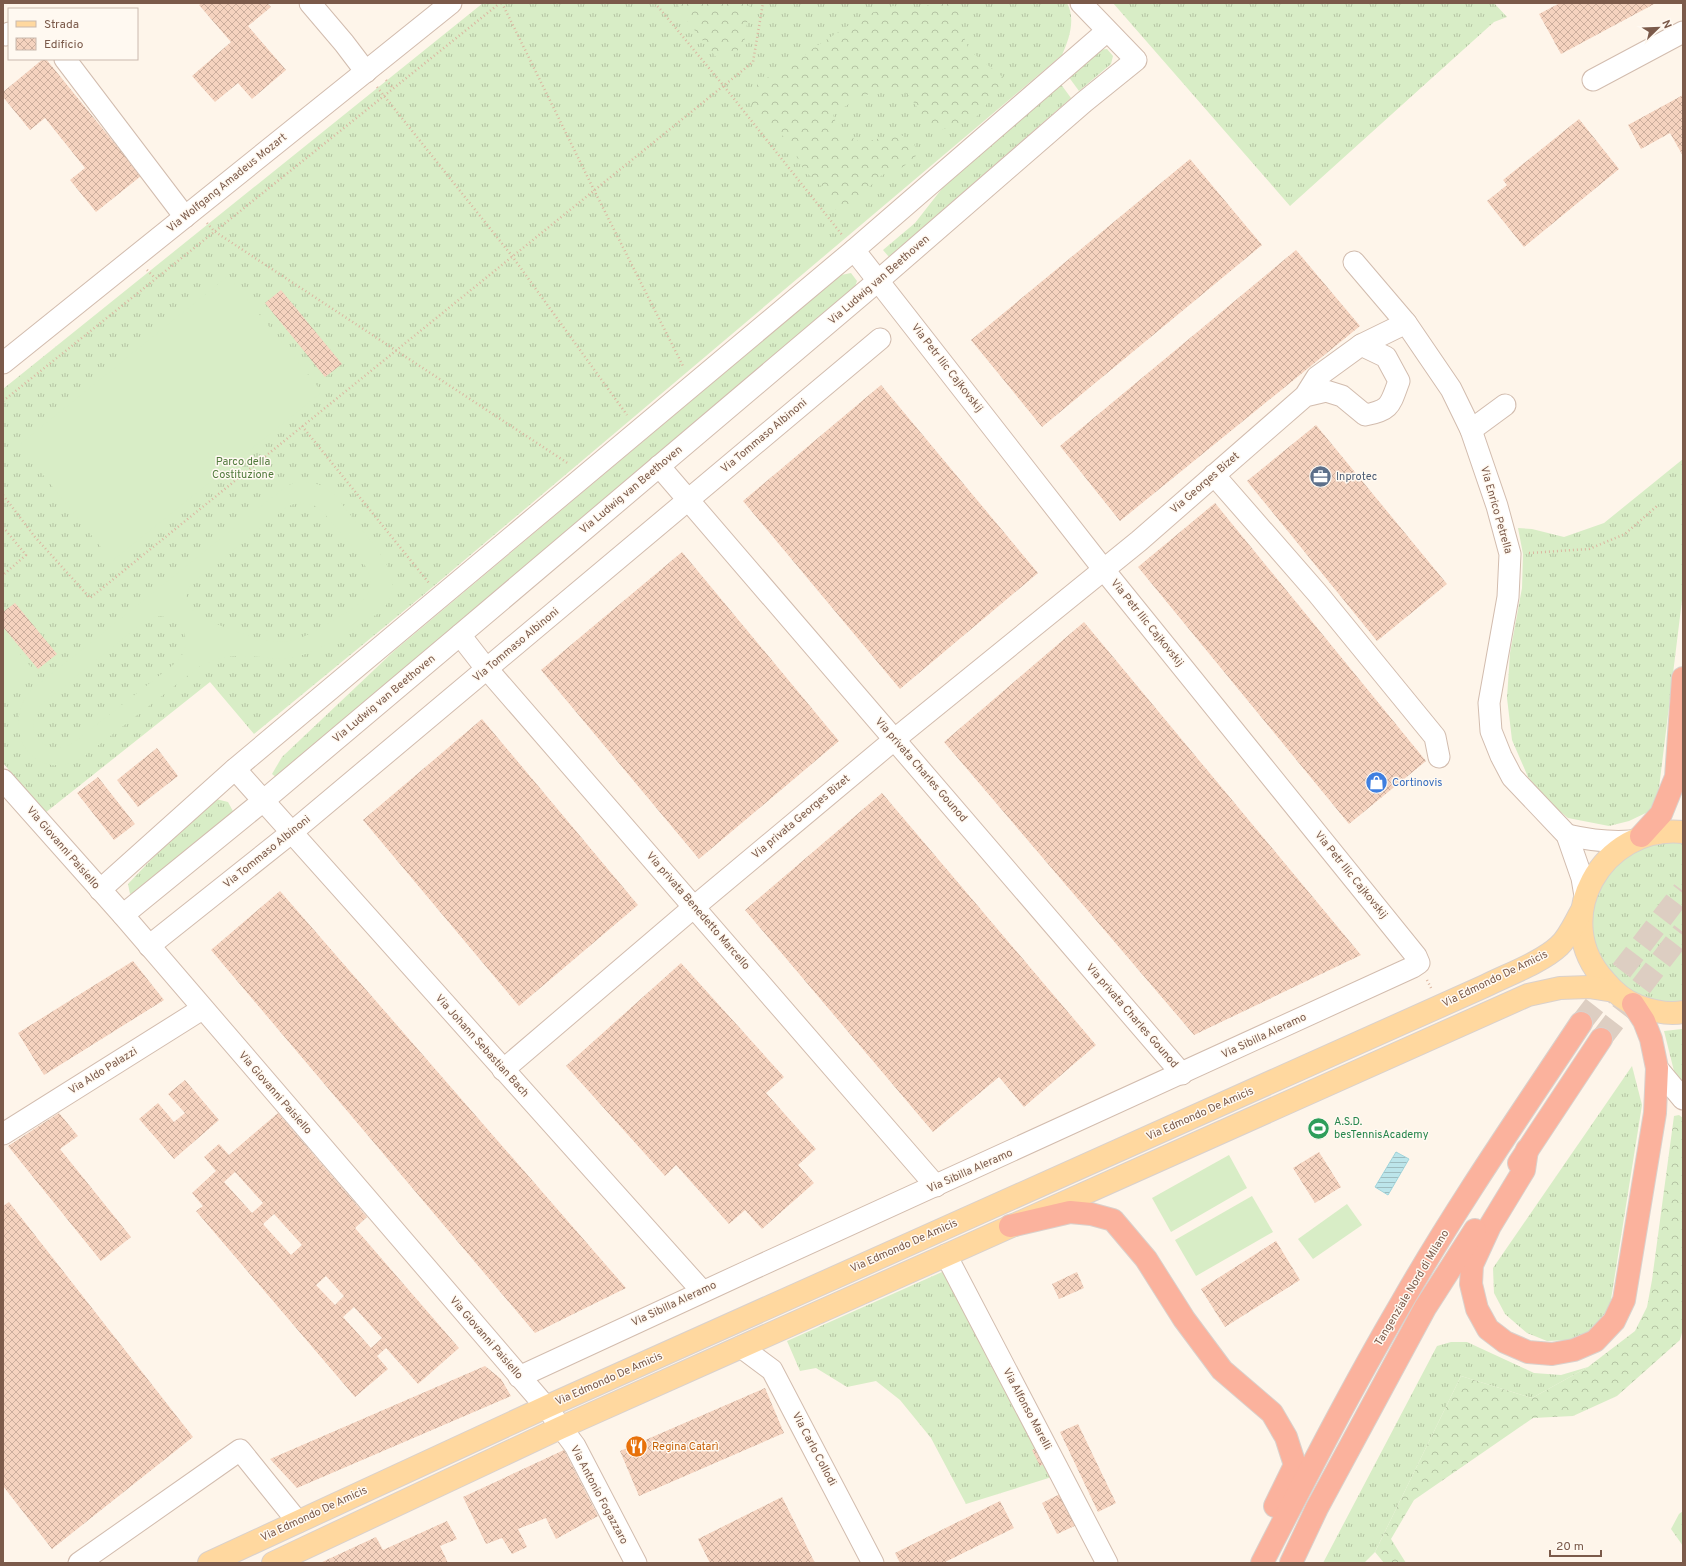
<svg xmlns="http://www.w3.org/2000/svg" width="1686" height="1566" viewBox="0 0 1686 1566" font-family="Overpass,sans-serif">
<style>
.grass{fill:url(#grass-tufts)}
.forest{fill:url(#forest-crowns)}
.pitch{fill:#d8edc6;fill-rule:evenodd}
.water{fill:url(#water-rules);stroke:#a1d5dc}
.building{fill:url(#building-cross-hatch);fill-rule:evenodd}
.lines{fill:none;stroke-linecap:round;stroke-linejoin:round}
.highway-tunnel{stroke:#ddcec2;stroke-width:22;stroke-dasharray:22 11;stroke-linecap:butt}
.minor-casing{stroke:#d2bcae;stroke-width:23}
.major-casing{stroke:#dad1cc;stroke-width:24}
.highway-casing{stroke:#dad1cc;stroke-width:24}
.path{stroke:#dbb6a1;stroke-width:2.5;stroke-dasharray:1 3;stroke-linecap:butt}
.minor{stroke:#fff;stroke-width:21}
.major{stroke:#ffd89f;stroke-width:22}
.highway{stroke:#fbb29d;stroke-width:22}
.labels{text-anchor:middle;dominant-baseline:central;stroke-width:3;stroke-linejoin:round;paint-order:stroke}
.street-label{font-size:11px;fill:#7b5a4a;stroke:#fff9f1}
.park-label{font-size:11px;fill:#527b3e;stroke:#fff9f1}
.service-label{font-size:11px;fill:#4e5e75;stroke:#fff9f1;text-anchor:start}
.shop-label{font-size:11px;fill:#366cbe;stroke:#fff9f1;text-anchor:start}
.leisure-label{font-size:11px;fill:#27864d;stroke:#fff9f1;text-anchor:start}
.food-label{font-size:11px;fill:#c56008;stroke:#fff9f1;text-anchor:start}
</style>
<defs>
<pattern id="grass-tufts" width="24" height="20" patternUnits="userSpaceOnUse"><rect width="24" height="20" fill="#d8edc6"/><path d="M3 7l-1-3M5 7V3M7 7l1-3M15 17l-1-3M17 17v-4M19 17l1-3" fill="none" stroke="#b4c3a3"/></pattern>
<pattern id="forest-crowns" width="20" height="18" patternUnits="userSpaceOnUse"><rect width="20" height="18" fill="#d8edc6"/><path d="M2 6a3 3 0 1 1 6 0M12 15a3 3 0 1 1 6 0" fill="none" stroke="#b4c3a3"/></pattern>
<pattern id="water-rules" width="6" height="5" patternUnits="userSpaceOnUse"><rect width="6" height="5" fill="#bce5ea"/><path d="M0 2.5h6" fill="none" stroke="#9ebdc0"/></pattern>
<pattern id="building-cross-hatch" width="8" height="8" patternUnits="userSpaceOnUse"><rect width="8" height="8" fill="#f5d3bf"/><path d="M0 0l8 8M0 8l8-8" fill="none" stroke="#cbae9d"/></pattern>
</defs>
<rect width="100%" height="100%" fill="#fef5ea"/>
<g class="grass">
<path d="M483,3h584c9,16 2,37 -5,52l-640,541 -168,138 -44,-52 -165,131 -42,-50v-374z"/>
<polygon points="1113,3 1494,3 1507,17 1494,22 1290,206"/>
<polygon points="1107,49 1113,56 1111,64 1079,91 1068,76 1098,50"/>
<polygon points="1060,83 1071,98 889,257 883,250 915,223 944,186"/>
<polygon points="851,273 857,281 853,292 277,778 272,774 282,757 394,651 841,275"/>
<polygon points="1683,459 1683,592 1659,788 1650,811 1629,821 1609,826 1568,818 1550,803 1528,777 1512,740 1507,698 1510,653 1522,588 1523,554 1518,528 1532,529 1564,537 1604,523"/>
<polygon points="216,799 228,802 234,813 139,891 130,894 128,884 200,808"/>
<polygon points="1683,840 1683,1003 1656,1003 1619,985 1595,952 1590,911 1606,873 1638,847"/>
<polygon points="1682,1029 1683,1089 1674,1071 1664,1031"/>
<polygon points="1632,1066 1642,1105 1609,1312 1592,1330 1571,1340 1547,1341 1527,1333 1505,1314 1494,1293 1493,1268"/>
<polygon points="942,1272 949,1275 1041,1445 1040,1466 1049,1461 1055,1476 966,1504 931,1438 900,1400 876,1381 847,1387 816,1368 800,1371 787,1341"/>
<polygon points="1451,1342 1467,1342 1534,1373 1561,1375 1588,1367 1532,1398 1461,1376 1375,1552 1364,1563 1323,1563 1437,1346"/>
<polygon points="1683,1511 1683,1546 1671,1529 1679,1514"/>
</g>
<g class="forest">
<polygon points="677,3 750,3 744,44 733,55 716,57 684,17"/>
<path d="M940,3l12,1 8,9 2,19 7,18 41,33 -20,12 -5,13 -9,9 -15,7 -21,6 -10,-3 -15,-23 -13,-16c-29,1 -46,10 -69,27l6,16 23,12 36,-10 16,10 3,12 -14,12 -21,8 -14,13 -19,22h-13l-11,-14 -4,-10 -15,-14 -6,-8 -6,-14 -11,-14 -15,-7 -15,-15 -3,-20 9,-12 36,-19 17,-14 53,-34 28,-9 16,3z"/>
<polygon points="1679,1115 1683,1118 1683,1329 1680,1340 1617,1396 1573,1416 1533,1418 1414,1500 1391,1539 1406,1563 1384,1563 1375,1552 1461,1376 1532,1398 1588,1367 1635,1331 1647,1307 1652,1280 1674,1116"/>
</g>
<g class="pitch">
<polygon points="228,276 322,392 112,561 19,445"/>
<path d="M301,482c9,0 18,1 26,7 11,7 20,22 28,32 19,26 58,61 24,92 -28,16 -64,44 -96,46 -7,0 -15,-1 -22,-2 -25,-2 -40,-2 -62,10l-117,91c-47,27 -82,-26 -53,-66l256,-205 8,-4zM298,502l17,4 7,5c12,14 45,50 48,66 4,18 -11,28 -25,36 -20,11 -40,28 -63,29 -20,0 -80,-19 -92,-35 -6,-8 -3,-18 3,-25l94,-75zM160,616c24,3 34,26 18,45l-105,82c-30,16 -53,-14 -31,-39l104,-84z"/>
<polygon points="3,634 36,673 3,700"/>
<polygon points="1229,1155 1247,1188 1171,1232 1152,1198"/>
<polygon points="1252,1196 1273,1232 1196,1276 1175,1240"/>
<polygon points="1347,1204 1362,1225 1313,1259 1298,1239"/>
</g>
<polygon class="water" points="1396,1152 1409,1159 1388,1195 1375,1187"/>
<g class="building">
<polygon points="202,3 267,3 271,7 248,26 286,70 252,99 238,83 215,102 192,76 231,42 199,5"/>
<polygon points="1560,3 1656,3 1561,54 1539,14"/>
<polygon points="43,59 46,59 141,176 96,212 70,180 85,168 45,118 30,130 3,97 3,92"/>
<polygon points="1683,95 1683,156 1670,133 1641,149 1628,125"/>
<polygon points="1579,119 1619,169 1524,247 1487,201 1507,185 1503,180"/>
<polygon points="1190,159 1262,245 1042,427 971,340"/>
<polygon points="1296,250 1360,326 1120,521 1060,446"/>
<polygon points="281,290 342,364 325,377 265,303"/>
<polygon points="881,385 1038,573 900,689 743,501"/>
<polygon points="1316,425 1447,584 1377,641 1247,481"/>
<polygon points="1215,503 1426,761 1349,824 1138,567"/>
<polygon points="682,552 839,741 699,859 541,670"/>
<polygon points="15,603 57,654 38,669 3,627 3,612"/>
<polygon points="1084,622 1361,955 1194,1035 944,742"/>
<polygon points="482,719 638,905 519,1006 363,820"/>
<polygon points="157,748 178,776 138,807 117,780"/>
<polygon points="98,777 135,824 114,840 77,793"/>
<polygon points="882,793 1096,1045 1024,1107 999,1077 933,1132 745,910"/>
<polygon points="280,891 626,1288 535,1333 211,950"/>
<polygon points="133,961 164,1000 44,1075 18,1033"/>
<polygon points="681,963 784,1077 766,1093 816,1149 798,1165 814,1183 762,1229 745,1210 729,1224 676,1165 665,1176 566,1066"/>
<polygon points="185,1080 219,1120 174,1159 139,1119 158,1103 174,1122 185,1113 168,1094"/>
<polygon points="59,1113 78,1136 60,1149 131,1237 101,1261 8,1146"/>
<path d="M278,1113l89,104 -12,11 104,120 -41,36 -32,-36 -9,8 11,13 -33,28 -159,-186 7,-5 -11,-13 24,-22 -12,-14 15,-13 10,11zM235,1172l28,31 -11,10 -28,-31zM274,1214l28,31 -11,10 -28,-31zM326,1276l18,20 -9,9 -19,-20zM354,1307l28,31 -11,10 -28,-31z"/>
<polygon points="1319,1152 1341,1187 1315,1203 1293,1168"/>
<polygon points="9,1202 193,1437 52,1549 3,1486 3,1206"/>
<polygon points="1276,1241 1300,1280 1225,1327 1201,1289"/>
<polygon points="1077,1272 1084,1288 1059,1299 1052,1284"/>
<polygon points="485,1366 501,1379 511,1396 297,1488 270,1459"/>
<polygon points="765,1388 784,1433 639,1496 620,1451"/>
<polygon points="1078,1424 1116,1503 1098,1512 1060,1432"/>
<polygon points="1041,1445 1049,1461 1040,1466 1032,1450"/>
<polygon points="564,1450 598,1516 556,1539 546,1518 518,1529 527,1547 512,1554 502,1538 486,1544 463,1497"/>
<polygon points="1064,1492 1079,1524 1057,1534 1042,1503"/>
<polygon points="782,1497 815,1563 710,1563 698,1539"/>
<polygon points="1000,1501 1014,1528 943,1563 900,1563 895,1553"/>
<polygon points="447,1521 457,1539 440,1546 448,1563 320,1563 376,1537 383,1550"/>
</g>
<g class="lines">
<g class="highway-tunnel">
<polyline points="1581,1023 1683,891"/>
<polyline points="1601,1039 1683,932"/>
</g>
<defs>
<g id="minor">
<polyline points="310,3 344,43 366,72"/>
<polyline points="6,35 9,33"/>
<polyline points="65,59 185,217"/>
<polyline points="1593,80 1683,32"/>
<polyline points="1354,262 1406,323"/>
<polyline points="1361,345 1406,323 1451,389 1471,430 1497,506 1510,554 1508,597 1489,703 1491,731 1501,756 1512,777 1567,835 1582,878 1585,896"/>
<polyline points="3,363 451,3"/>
<polyline points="1471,430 1505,405"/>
<polyline points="659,466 1182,1074"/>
<polyline points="1214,475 1318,594 1435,737 1439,757"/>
<polyline points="460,635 481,662 936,1186"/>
<polyline points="235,769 702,1291"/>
<polyline points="3,780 123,915 546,1407 575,1446 636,1563"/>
<path d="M1567,835c22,5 41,8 64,6"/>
<polyline points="100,890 235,769 854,250 1107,31"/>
<polyline points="123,915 263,801 460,635 879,280 1084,102 1136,60 1081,3"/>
<polyline points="149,946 291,833 880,339"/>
<polyline points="1657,1068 1683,1099"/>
<path d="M503,1070l191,-163 201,-168 244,-198 166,-145 12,-19 44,-32 25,12 13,24c-9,24 -8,29 -34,34l-23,-19 -16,-5 -21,5"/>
<polyline points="3,1134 202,1009"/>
<polyline points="946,1255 1107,1563"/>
<polyline points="741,1347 772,1370 873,1563"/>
<path d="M519,1377c297,-139 597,-272 894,-410l6,-4 -3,-7 -312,-386 -250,-320"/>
<polyline points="79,1563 240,1450 298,1522"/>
</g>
<g id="major">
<path d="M1683,832c-81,-8 -135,88 -78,149 9,11 20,20 33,25 14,5 30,9 45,6"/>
<path d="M209,1563l337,-156 939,-421c22,-11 57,-24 74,-40 10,-9 16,-24 23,-36"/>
<polyline points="273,1563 560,1428 1528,995 1560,988 1589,987 1614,991"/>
</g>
<g id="highway">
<polyline points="1641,836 1661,814 1676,777 1683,678"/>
<polyline points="1527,1150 1524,1170 1490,1226 1472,1265 1471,1284 1477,1309 1488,1329 1505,1342 1528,1352 1552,1354 1574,1350 1595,1341 1614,1321 1624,1300 1655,1113 1657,1068 1651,1039 1644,1021 1633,1004"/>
<polyline points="1519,1163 1601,1039"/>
<polyline points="1010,1226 1070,1212 1091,1214 1113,1220 1146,1259 1184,1319 1222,1370 1272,1413 1286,1437 1295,1465 1275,1506"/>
<path d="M1262,1563c45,-88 90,-176 140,-261 55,-96 118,-187 179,-279"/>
<polyline points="1291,1563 1317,1508 1425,1308 1475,1230"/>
</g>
</defs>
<use href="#minor" class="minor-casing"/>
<use href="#major" class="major-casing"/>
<use href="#highway" class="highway-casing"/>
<g class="path">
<polyline points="502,3 594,190 684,368"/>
<polyline points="655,3 723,85 843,236"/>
<polyline points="386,80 394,89"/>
<polyline points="377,87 512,256 627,415"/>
<polyline points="207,223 214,231 569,464"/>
<polyline points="147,270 155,278"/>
<polyline points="3,401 500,3"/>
<polyline points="302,426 429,583"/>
<polyline points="3,495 35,537 90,598 753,62 763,3"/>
<polyline points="3,527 26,555 3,575"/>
<polyline points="1529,553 1589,549 1625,534 1657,506"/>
<polyline points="1427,980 1432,990"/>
</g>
<use href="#minor" class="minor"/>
<use href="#major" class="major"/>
<use href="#highway" class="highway"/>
</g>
<defs>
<symbol id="office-disc" viewBox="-11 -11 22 22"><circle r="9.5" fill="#5c6f8a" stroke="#fff9f1"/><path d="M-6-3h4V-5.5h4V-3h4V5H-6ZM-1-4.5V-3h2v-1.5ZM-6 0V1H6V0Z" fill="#fff"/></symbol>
<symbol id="shop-disc" viewBox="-11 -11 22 22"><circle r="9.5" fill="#3f7fe0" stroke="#fff9f1"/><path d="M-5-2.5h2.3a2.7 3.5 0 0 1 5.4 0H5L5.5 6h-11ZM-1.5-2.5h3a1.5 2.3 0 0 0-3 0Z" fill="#fff"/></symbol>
<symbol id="stadium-disc" viewBox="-11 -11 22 22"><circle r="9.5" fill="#2e9e5b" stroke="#fff9f1"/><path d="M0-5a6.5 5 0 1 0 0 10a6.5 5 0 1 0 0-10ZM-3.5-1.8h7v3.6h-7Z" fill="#fff"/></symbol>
<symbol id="restaurant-disc" viewBox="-11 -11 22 22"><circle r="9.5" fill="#e8710a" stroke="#fff9f1"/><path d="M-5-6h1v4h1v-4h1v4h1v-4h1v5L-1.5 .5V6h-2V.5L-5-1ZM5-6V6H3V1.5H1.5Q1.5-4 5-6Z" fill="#fff"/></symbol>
</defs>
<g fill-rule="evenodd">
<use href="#office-disc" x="1308" y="464" width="25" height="25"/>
<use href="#shop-disc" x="1364" y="770" width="25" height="25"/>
<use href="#stadium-disc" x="1306" y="1116" width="25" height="25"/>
<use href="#restaurant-disc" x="624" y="1434" width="25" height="25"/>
</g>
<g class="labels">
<g class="street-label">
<text transform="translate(227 183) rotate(-39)">Via Wolfgang Amadeus Mozart</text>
<text transform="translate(879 280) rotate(-41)">Via Ludwig van Beethoven</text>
<text transform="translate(947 368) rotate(52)">Via Petr Ilic Cajkovskij</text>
<text transform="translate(764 436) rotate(-40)">Via Tommaso Albinoni</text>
<text transform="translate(1205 483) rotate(-41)">Via Georges Bizet</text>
<text transform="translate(631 490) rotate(-40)">Via Ludwig van Beethoven</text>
<text transform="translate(1496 510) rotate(74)">Via Enrico Petrella</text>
<text transform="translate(1147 623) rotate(51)">Via Petr Ilic Cajkovskij</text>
<text transform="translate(516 645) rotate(-40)">Via Tommaso Albinoni</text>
<text transform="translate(384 699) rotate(-40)">Via Ludwig van Beethoven</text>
<text transform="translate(921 770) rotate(49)">Via privata Charles Gounod</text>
<text transform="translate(801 817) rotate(-40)">Via privata Georges Bizet</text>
<text transform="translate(63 848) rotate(49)">Via Giovanni Paisiello</text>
<text transform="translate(267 852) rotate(-39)">Via Tommaso Albinoni</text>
<text transform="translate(1351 875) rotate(51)">Via Petr Ilic Cajkovskij</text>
<text transform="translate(698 911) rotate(49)">Via privata Benedetto Marcello</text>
<text transform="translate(1495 979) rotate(-26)">Via Edmondo De Amicis</text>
<text transform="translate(1132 1016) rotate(49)">Via privata Charles Gounod</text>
<text transform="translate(1264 1036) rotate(-25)">Via Sibilla Aleramo</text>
<text transform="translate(482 1046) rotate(48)">Via Johann Sebastian Bach</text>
<text transform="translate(103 1071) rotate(-32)">Via Aldo Palazzi</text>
<text transform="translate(275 1093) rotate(49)">Via Giovanni Paisiello</text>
<text transform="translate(1200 1114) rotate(-24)">Via Edmondo De Amicis</text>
<text transform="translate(970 1171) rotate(-24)">Via Sibilla Aleramo</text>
<text transform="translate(904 1246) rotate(-24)">Via Edmondo De Amicis</text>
<text transform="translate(1412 1288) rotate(-59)">Tangenziale Nord di Milano</text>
<text transform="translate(674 1304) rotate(-25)">Via Sibilla Aleramo</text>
<text transform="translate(486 1338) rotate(49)">Via Giovanni Paisiello</text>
<text transform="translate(609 1379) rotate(-24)">Via Edmondo De Amicis</text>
<text transform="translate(1027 1409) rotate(62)">Via Alfonso Marelli</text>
<text transform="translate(814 1449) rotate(62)">Via Carlo Collodi</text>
<text transform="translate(599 1495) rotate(62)">Via Antonio Fogazzaro</text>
<text transform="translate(314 1514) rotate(-25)">Via Edmondo De Amicis</text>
</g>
<g class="park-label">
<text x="243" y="462">Parco della<tspan x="243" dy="13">Costituzione</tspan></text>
</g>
<g class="service-label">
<text x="1336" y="477">Inprotec</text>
</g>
<g class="shop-label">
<text x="1392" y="783">Cortinovis</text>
</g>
<g class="leisure-label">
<text x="1334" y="1122">A.S.D.<tspan x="1334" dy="13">besTennisAcademy</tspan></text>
</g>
<g class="food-label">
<text x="652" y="1447">Regina Catarì</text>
</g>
</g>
<rect width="1686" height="1566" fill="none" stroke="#7b5a4a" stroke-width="8"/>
<rect x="8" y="8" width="130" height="52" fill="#fff9f1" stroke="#cab9ae"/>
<rect x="16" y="21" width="20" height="6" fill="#ffd89f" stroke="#cab9ae"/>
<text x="44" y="28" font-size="12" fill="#7b5a4a">Strada</text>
<rect x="16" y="38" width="20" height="12" fill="url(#building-cross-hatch)" stroke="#cab9ae"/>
<text x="44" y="48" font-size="12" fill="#7b5a4a">Edificio</text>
<g transform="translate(1658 28) rotate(67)" stroke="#fff9f1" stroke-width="3" paint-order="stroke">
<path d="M0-3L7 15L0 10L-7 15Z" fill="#7b5a4a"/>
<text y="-6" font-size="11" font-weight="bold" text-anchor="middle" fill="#7b5a4a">N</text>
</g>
<path d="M1550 1550v6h51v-6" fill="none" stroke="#7b5a4a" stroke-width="2"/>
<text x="1556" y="1550" font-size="12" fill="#7b5a4a" stroke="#fff9f1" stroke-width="3" paint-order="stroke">20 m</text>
</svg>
